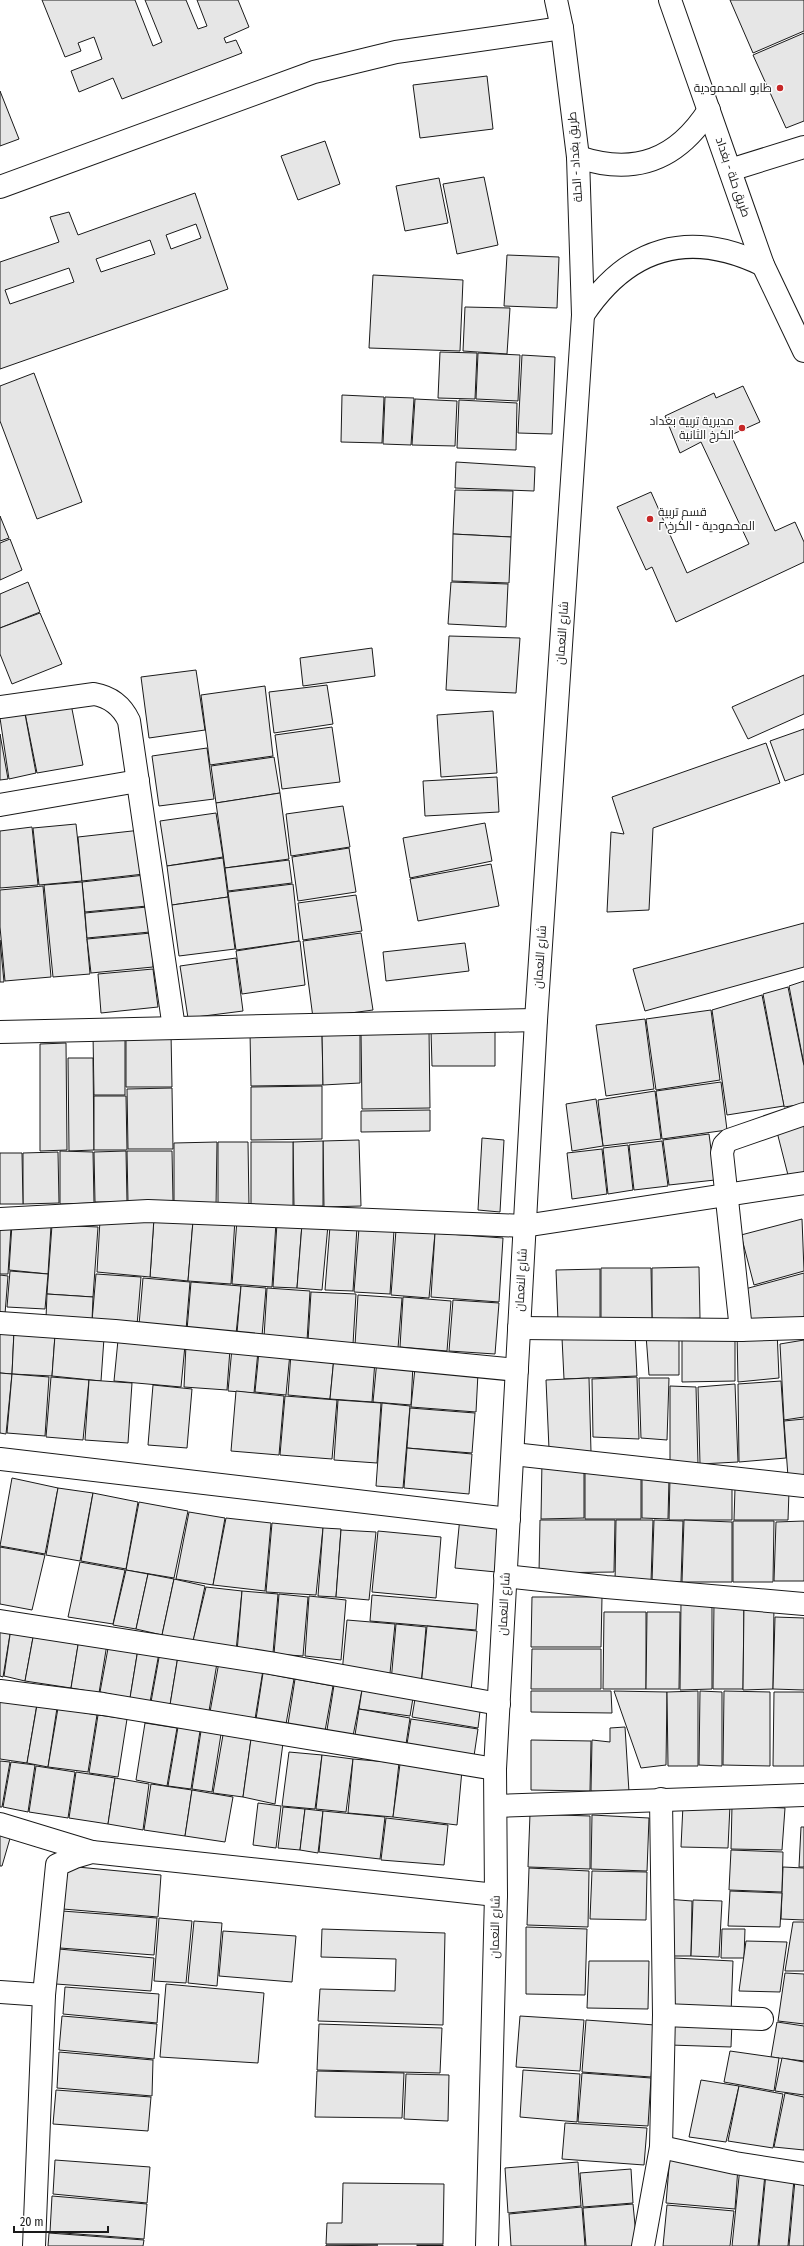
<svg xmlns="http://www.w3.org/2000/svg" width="804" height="2246" viewBox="0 0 804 2246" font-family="'Fira Sans Condensed',Cairo,sans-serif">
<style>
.building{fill:#e6e6e6;stroke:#1a1a1a;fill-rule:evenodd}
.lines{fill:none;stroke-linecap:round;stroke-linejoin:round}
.street-casing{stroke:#1a1a1a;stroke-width:24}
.primary-casing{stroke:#1a1a1a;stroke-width:24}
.street{stroke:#fff;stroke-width:22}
.primary{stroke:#fff;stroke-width:22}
.poi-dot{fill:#c62828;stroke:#fff;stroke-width:1.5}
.labels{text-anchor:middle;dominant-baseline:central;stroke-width:3;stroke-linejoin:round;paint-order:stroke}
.poi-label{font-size:12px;fill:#1a1a1a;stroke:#fff;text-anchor:end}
.street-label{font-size:12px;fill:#1a1a1a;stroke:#fff}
</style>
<rect width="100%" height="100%" fill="#fff"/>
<g class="building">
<polygon points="42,0 135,0 153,46 162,42 145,0 186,0 198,29 207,26 197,0 238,0 249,27 224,38 226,43 236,40 242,53 122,99 113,78 79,92 71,71 102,59 94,37 78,43 81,51 65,57"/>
<polygon points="730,0 804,0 804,31 753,53"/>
<polygon points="804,33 804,121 786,128 753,55"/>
<polygon points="487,76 493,129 420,138 413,85"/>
<polygon points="0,91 19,139 0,146"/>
<polygon points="325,141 340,184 298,200 281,156"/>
<polygon points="484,177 498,245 457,254 443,184"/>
<polygon points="439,178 448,223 405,231 396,186"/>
<path d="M195,193l33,96 -228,80v-107l59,-20 -9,-25 19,-5 9,23zM196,224l5,14 -30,11 -5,-14zM150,240l5,14 -54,18 -5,-13zM69,268l5,14 -64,22 -5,-14z"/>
<polygon points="507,255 559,257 557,308 504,306"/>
<polygon points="373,275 463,280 460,351 369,348"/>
<polygon points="465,307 510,308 507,354 463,351"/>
<polygon points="440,352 477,353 475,399 438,398"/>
<polygon points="478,353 520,355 518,401 476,399"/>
<polygon points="522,355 555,357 552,434 518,433"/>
<polygon points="34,373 82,502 37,519 0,421 0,386"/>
<polygon points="743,386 760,422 731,435 775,531 795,522 804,542 804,562 676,622 652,567 646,570 617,507 651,492 687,573 749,544 701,442 680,453 665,416 714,393 716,398"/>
<polygon points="342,395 384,397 382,443 341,442"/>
<polygon points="385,397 414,398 411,445 383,444"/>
<polygon points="415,399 457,401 455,446 412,445"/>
<polygon points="459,400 517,403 516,450 457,448"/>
<polygon points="456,462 535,467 534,491 455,488"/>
<polygon points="455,490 513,491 511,537 453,534"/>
<polygon points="0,516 9,538 0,541"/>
<polygon points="453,534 511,537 509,583 452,581"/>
<polygon points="10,539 22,570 0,580 0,543"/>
<polygon points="28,582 40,612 0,628 0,594"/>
<polygon points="451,582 508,584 506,627 448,624"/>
<polygon points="40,613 62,664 12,684 0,654 0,628"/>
<polygon points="449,636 520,638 516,693 446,690"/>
<polygon points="372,648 375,676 303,686 300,658"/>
<polygon points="196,670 205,730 149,738 141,677"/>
<polygon points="804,675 804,714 748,739 732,707"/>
<polygon points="327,685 333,724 274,733 269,692"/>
<polygon points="265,686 273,756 210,765 201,695"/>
<polygon points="71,704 83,765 37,773 25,713"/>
<polygon points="493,711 497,773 441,777 437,715"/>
<polygon points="25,714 36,773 9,779 0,718"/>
<polygon points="332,727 340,782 282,789 275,735"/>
<polygon points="804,729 804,774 785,781 770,741"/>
<polygon points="0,734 8,779 0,780"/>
<polygon points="766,743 780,783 653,828 649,910 607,912 611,832 624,834 612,797"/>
<polygon points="207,748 214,799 159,806 152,756"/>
<polygon points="274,757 280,793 216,803 211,766"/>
<polygon points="497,777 499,812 425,816 423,781"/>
<polygon points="280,793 289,859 225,868 216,803"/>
<polygon points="343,806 350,847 291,856 286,814"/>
<polygon points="216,813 223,857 167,866 160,821"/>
<polygon points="485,823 492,861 410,878 403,838"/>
<polygon points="76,824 82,881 39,885 33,828"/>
<polygon points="32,827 38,885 0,888 0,831"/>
<polygon points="141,830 144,874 82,881 78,837"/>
<polygon points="349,848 356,892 298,901 292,857"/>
<polygon points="223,858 228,897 172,905 167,866"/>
<polygon points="289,860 292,883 228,891 225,868"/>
<polygon points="491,864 499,906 418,921 410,879"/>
<polygon points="145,875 147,906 85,912 82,882"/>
<polygon points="82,882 90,974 53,977 44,885"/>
<polygon points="293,884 299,941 236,950 228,892"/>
<polygon points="43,886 51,977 5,981 0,927 0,890"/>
<polygon points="356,895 362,931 303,940 298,903"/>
<polygon points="228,897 235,949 179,956 172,905"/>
<polygon points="147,907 150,932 87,938 85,913"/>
<polygon points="804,923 804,967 645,1011 633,969"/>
<polygon points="151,933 153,967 91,973 87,939"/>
<polygon points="361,933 373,1010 313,1018 303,941"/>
<polygon points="0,940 4,982 0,982"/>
<polygon points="300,941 305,985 242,994 236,951"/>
<polygon points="465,943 469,971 386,981 383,952"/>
<polygon points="236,958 243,1011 188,1018 180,966"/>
<polygon points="153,969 158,1007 101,1013 98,974"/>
<polygon points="804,981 804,1065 789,986"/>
<polygon points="788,987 804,1066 804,1104 784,1107 763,994"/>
<polygon points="762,995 784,1106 727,1115 712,1010"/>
<polygon points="711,1010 720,1080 656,1090 646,1019"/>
<polygon points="645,1019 654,1089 606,1096 596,1025"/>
<polygon points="429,1030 430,1108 362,1109 361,1031"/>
<polygon points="431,1030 495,1030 495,1066 432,1066"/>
<polygon points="322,1031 323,1085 251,1086 250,1032"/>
<polygon points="322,1031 360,1031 360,1083 323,1085"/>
<polygon points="171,1033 172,1087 126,1087 126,1035"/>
<polygon points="93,1034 125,1034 125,1095 94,1095"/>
<polygon points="66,1043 67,1150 40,1151 40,1044"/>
<polygon points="68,1058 93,1058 94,1150 69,1151"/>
<polygon points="721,1082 727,1130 662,1139 656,1091"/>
<polygon points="322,1086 322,1139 251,1140 251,1087"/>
<polygon points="172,1088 173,1149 128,1149 127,1089"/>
<polygon points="655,1091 661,1139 603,1146 598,1100"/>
<polygon points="94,1096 126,1096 127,1150 94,1150"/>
<polygon points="596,1099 603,1146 572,1151 566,1104"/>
<polygon points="430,1110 430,1131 361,1132 361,1111"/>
<polygon points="804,1125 804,1175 789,1179 777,1132"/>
<polygon points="709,1134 715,1180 669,1185 663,1140"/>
<polygon points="482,1138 504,1140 500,1212 478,1210"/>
<polygon points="359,1140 361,1206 324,1207 323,1141"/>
<polygon points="323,1141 323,1206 294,1206 293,1142"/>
<polygon points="662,1141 668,1186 634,1190 629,1145"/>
<polygon points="217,1142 216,1207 174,1209 174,1143"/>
<polygon points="218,1142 248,1142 249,1207 218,1208"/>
<rect x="251" y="1142" width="42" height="65"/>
<polygon points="628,1145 633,1190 608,1194 603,1148"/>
<polygon points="602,1149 607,1194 572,1199 567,1153"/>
<polygon points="60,1151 93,1152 94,1203 60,1204"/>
<polygon points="126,1151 127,1202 95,1202 94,1152"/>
<polygon points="127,1151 172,1151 173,1201 128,1202"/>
<polygon points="58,1152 59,1203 23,1204 23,1153"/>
<polygon points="0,1153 22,1153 23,1204 0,1204"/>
<polygon points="154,1218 193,1221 188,1281 150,1277"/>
<polygon points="154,1218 150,1277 97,1272 100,1220"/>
<polygon points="235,1219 231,1284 188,1281 193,1221"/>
<polygon points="802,1219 804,1271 754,1285 741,1235"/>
<polygon points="237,1220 276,1222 272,1287 232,1284"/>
<polygon points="277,1223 302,1224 297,1288 273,1287"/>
<polygon points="12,1224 51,1226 48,1274 9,1270"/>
<polygon points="302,1224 328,1225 322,1290 297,1288"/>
<polygon points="52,1225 98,1227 93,1297 47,1294"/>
<polygon points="0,1226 11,1227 8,1274 0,1274"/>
<polygon points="330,1226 357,1227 353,1291 325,1290"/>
<polygon points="359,1228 394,1230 390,1294 354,1292"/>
<polygon points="396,1230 435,1233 429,1298 391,1295"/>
<polygon points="435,1233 503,1238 499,1302 431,1297"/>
<polygon points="699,1267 700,1318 652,1319 652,1268"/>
<polygon points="601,1268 651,1268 652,1319 601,1320"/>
<polygon points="600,1269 600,1321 558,1321 556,1270"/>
<polygon points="10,1271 48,1274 45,1309 7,1307"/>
<polygon points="804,1273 804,1321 749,1323 745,1289"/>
<polygon points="96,1274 141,1277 137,1325 92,1321"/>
<polygon points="0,1275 8,1276 5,1314 0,1314"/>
<polygon points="143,1278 190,1282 186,1330 139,1325"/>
<polygon points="191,1282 241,1286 236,1334 187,1330"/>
<polygon points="241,1286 266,1288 262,1336 237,1333"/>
<polygon points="267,1288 310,1291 307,1341 264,1337"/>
<polygon points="311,1292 356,1294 353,1344 308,1341"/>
<polygon points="47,1294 93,1297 92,1321 46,1318"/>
<polygon points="358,1295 402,1298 398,1348 355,1345"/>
<polygon points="403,1297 451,1301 447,1351 400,1347"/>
<polygon points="453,1300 499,1303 495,1354 449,1351"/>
<polygon points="0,1330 14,1331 12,1374 0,1373"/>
<polygon points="777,1330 779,1378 738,1382 737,1332"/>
<polygon points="14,1331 55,1335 52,1376 12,1374"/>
<polygon points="682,1333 735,1333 735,1381 682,1382"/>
<polygon points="679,1334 679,1375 649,1375 646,1335"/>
<polygon points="55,1335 104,1338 101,1381 52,1376"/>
<polygon points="635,1335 637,1376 564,1379 562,1338"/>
<polygon points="118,1340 185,1345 181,1387 114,1381"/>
<polygon points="804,1340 804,1417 784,1420 780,1344"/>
<polygon points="186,1345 230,1349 227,1390 184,1387"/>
<polygon points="232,1348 258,1351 254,1393 228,1391"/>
<polygon points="259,1351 290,1353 286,1395 255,1392"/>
<polygon points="291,1353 334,1357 330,1399 288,1395"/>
<polygon points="334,1357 375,1360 372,1402 330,1399"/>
<polygon points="377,1360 413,1364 411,1405 373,1402"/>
<polygon points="415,1368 478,1373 476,1412 411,1407"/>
<polygon points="0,1373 12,1374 6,1434 0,1433"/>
<polygon points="12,1374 49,1377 45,1436 7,1433"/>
<polygon points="51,1377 89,1380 83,1440 46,1437"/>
<polygon points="637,1377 639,1439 593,1437 592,1379"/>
<polygon points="589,1378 591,1452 549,1449 546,1380"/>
<polygon points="639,1378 669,1378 667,1440 641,1438"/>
<polygon points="89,1380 132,1383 128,1443 85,1440"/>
<polygon points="781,1381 786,1458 739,1462 738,1384"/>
<polygon points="735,1384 738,1462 700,1464 698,1387"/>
<polygon points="153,1385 192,1389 187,1448 148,1445"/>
<polygon points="670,1386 696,1387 698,1464 670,1463"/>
<polygon points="236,1391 284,1396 279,1455 231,1451"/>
<polygon points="285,1396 337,1400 332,1459 280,1455"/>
<polygon points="338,1400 381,1403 377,1463 334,1460"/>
<polygon points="382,1403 410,1406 403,1488 376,1486"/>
<polygon points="410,1408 475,1413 472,1453 407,1448"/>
<polygon points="804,1419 804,1475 788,1477 784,1421"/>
<polygon points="407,1448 472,1454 469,1494 404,1488"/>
<polygon points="542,1460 584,1466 584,1518 541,1519"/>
<polygon points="585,1466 641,1475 641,1519 585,1519"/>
<polygon points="642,1474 669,1478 668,1519 642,1518"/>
<polygon points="12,1478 58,1488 45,1554 0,1546"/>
<polygon points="670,1478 732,1487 732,1520 669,1520"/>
<polygon points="58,1488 93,1493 80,1561 46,1555"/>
<polygon points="735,1488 789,1491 788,1520 734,1520"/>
<polygon points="93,1493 138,1502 126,1569 81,1561"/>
<polygon points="139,1502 188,1511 174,1578 126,1570"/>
<polygon points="189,1512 225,1518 213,1585 176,1579"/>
<polygon points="460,1517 501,1519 496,1572 455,1568"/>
<polygon points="226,1518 271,1523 265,1591 213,1585"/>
<polygon points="540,1520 615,1520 614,1572 539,1573"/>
<polygon points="616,1520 653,1520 651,1582 615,1583"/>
<polygon points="654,1520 683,1521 681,1582 652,1582"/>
<polygon points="684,1520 732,1522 732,1582 682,1582"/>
<polygon points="733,1521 774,1521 773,1582 733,1582"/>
<polygon points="804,1521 804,1581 774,1581 776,1522"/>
<polygon points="272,1523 323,1528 316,1595 266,1592"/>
<polygon points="323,1528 341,1529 336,1597 318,1596"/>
<polygon points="341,1530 376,1532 369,1600 336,1597"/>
<polygon points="378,1531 441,1537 436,1598 372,1592"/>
<polygon points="0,1547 45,1555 32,1610 0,1604"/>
<polygon points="80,1562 125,1570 113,1624 68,1617"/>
<polygon points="126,1570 148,1574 136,1629 113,1625"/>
<polygon points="148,1574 174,1579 162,1635 136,1629"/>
<polygon points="174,1579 205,1586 193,1642 162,1635"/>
<polygon points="206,1587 242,1591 236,1651 193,1641"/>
<polygon points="242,1591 278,1594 273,1653 237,1652"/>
<polygon points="279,1594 308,1597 303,1656 274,1654"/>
<polygon points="372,1595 478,1604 476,1630 370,1621"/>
<polygon points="309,1596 346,1600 341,1660 305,1656"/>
<polygon points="532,1597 602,1597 601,1647 531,1647"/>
<polygon points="712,1601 712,1689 680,1690 681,1602"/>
<polygon points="714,1602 744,1602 743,1689 713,1689"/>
<polygon points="744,1602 774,1602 773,1689 743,1690"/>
<polygon points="604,1612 646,1612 646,1689 603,1689"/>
<polygon points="647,1612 680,1612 679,1689 646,1689"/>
<polygon points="775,1617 804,1618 804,1690 773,1689"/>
<polygon points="347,1620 395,1624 389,1683 342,1673"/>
<polygon points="396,1624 426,1627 421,1686 391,1682"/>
<polygon points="0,1626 11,1628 3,1677 0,1676"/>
<polygon points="427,1626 477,1631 471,1691 421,1687"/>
<polygon points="11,1628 34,1632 25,1681 4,1676"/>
<polygon points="34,1632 79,1639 71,1688 25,1681"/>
<polygon points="79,1639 107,1644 99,1693 71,1688"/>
<polygon points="109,1643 138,1649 130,1698 100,1692"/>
<polygon points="138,1649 159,1653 150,1702 130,1698"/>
<polygon points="532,1649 601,1649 601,1689 531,1689"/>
<polygon points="160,1652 178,1656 170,1705 151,1702"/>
<polygon points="178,1656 217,1663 209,1711 170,1705"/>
<polygon points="219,1662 263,1670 255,1719 210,1712"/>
<polygon points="263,1673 294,1679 286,1724 256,1719"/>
<polygon points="295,1679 333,1686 325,1731 288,1724"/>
<polygon points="334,1685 362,1690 353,1736 327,1730"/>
<polygon points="362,1690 414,1692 410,1716 359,1709"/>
<polygon points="531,1691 611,1691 612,1713 531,1712"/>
<polygon points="614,1691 667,1692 666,1765 641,1768"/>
<polygon points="698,1691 698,1766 668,1766 667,1692"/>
<polygon points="700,1691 722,1692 722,1766 699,1765"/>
<polygon points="724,1691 770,1692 770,1766 723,1765"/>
<polygon points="774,1692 804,1692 804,1766 773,1766"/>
<polygon points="416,1693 481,1703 478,1728 412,1717"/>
<polygon points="0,1699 37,1704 27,1763 0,1759"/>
<polygon points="37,1705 57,1708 48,1767 27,1763"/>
<polygon points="58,1708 97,1715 88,1772 48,1767"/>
<polygon points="359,1709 410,1718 406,1744 355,1735"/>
<polygon points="98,1715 127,1719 118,1777 89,1773"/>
<polygon points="411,1719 478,1729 474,1756 407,1744"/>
<polygon points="145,1723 177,1728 167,1786 136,1780"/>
<polygon points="178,1727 200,1731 191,1789 168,1786"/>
<polygon points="625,1727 629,1792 591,1791 592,1740 610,1742 610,1728"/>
<polygon points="201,1731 221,1734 212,1792 192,1789"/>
<polygon points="223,1735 251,1739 243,1797 213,1793"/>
<polygon points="251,1739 283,1743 275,1804 243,1797"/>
<polygon points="531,1740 591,1741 590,1791 531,1790"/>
<polygon points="289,1752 322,1755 315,1809 282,1806"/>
<polygon points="322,1755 353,1759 346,1812 316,1809"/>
<polygon points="353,1759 399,1763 393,1817 348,1813"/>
<polygon points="0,1761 10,1762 2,1807 0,1807"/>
<polygon points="11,1762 35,1765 28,1812 3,1807"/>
<polygon points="400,1764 462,1770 457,1825 393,1817"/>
<polygon points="36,1766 75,1772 68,1818 29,1812"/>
<polygon points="76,1772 115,1778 108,1824 69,1818"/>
<polygon points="115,1778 149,1784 143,1830 108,1824"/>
<polygon points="151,1784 192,1790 185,1836 144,1830"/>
<polygon points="192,1790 233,1797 225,1842 185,1836"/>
<polygon points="258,1803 281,1806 276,1848 253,1845"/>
<polygon points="683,1805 730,1805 728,1848 681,1847"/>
<polygon points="732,1806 785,1808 782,1850 731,1849"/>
<polygon points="283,1807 305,1809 300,1850 278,1848"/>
<polygon points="305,1809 323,1811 318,1853 300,1850"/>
<polygon points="323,1811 385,1817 380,1859 319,1852"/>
<polygon points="530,1814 590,1816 590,1869 528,1867"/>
<polygon points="592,1815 649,1818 647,1871 591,1869"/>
<polygon points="386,1818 448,1825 444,1865 381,1860"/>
<polygon points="801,1827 804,1827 804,1867 799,1867"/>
<polygon points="0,1831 11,1835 2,1866 0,1866"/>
<polygon points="731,1850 783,1852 782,1892 729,1890"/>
<polygon points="67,1866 161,1875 158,1917 63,1909"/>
<polygon points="783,1867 804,1868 804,1920 781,1919"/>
<polygon points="529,1868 589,1871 588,1927 527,1925"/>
<polygon points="592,1871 647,1872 646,1920 590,1919"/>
<polygon points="730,1891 782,1893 780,1927 728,1926"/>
<polygon points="666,1899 692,1901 691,1956 664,1956"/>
<polygon points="693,1900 722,1901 719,1957 691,1956"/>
<polygon points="62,1911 157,1918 154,1955 60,1948"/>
<polygon points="159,1918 192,1921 186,1983 154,1981"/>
<polygon points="194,1921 222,1923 217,1986 188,1983"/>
<polygon points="793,1922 804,1922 804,1971 785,1971"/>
<polygon points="526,1927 587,1929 585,1995 526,1994"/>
<polygon points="322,1929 445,1933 443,2025 318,2021 320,1989 395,1991 396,1959 321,1957"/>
<polygon points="722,1929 745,1929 744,1958 721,1958"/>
<polygon points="223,1931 296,1936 292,1982 219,1976"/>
<polygon points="746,1941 787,1942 780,1992 739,1991"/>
<polygon points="59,1949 154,1958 151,1991 56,1984"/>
<polygon points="674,1958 733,1961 731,2014 672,2012"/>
<polygon points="589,1961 649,1961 648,2009 587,2008"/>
<polygon points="785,1973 804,1974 804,2024 778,2021"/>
<polygon points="166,1984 264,1993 258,2063 160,2057"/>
<polygon points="65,1987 159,1994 157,2023 63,2014"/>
<polygon points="62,2016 157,2024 154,2059 59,2050"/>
<polygon points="520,2016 584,2020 580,2071 516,2067"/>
<polygon points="586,2020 655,2025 651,2077 582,2072"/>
<polygon points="671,2021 732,2022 731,2047 670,2045"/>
<polygon points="777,2022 804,2026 804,2061 771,2057"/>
<polygon points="319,2024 442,2028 440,2073 317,2070"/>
<polygon points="730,2051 779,2058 774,2091 724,2082"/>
<polygon points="59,2052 153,2060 152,2096 57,2088"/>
<polygon points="782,2058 804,2062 804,2095 775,2091"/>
<polygon points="523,2070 580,2074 577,2122 520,2117"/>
<polygon points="317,2071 404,2073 402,2118 315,2117"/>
<polygon points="582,2073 651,2078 648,2126 578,2122"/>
<polygon points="406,2074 449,2075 448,2121 404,2119"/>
<polygon points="701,2080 739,2086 726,2142 689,2137"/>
<polygon points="739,2086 783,2094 773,2148 728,2141"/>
<polygon points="56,2090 151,2097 148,2131 53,2124"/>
<polygon points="785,2093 804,2097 804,2150 774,2147"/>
<polygon points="565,2123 647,2128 644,2165 562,2159"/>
<polygon points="670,2155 738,2167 735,2209 666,2203"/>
<polygon points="55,2160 150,2167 147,2203 53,2194"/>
<polygon points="578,2162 581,2206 508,2213 505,2168"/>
<polygon points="740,2167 765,2174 758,2246 732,2246"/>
<polygon points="631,2169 633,2203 583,2207 580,2173"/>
<polygon points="766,2173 794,2179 788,2246 759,2246"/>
<polygon points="795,2180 804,2181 804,2246 789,2246"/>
<polygon points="343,2183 444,2184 443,2244 326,2244 327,2223 342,2223"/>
<polygon points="52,2196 147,2204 144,2239 50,2232"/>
<polygon points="633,2204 637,2246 586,2246 583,2208"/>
<polygon points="667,2205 734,2211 730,2246 663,2246"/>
<polygon points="582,2207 585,2246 511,2246 509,2214"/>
<polygon points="49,2233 144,2240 143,2246 48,2246"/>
<polygon points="326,2245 378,2245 326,2246"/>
<rect x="417" y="2245" width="26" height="1"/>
</g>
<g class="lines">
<defs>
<g id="street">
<polyline points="730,170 804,147"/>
<polyline points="0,187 314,72 396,52 562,28"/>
<path d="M0,707l94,-13c17,3 28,12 35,27l45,307"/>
<polyline points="0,805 138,781"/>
<polyline points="0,1032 536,1020"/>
<polyline points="0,1219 148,1211 524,1226 804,1183"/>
<polyline points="0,1323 115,1331 517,1370"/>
<polyline points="519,1328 741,1330 804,1328"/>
<polyline points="741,1330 722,1153 724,1145 729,1140 804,1114"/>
<polyline points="513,1454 804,1486"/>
<polyline points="0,1459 509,1519"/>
<polyline points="505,1576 606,1587 804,1604"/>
<polyline points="0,1621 270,1663 499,1704"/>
<polyline points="0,1691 103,1704 495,1769"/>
<polyline points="496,1806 804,1795"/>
<polyline points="0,1824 92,1852"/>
<polyline points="0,1992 44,1995"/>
<polyline points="664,2015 762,2019"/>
<polyline points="661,2147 735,2163 804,2174"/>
<polyline points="34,2246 44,1995 57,1865 75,1857 92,1852 496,1895"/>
<polyline points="643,2246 661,2147 664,2015 661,1799"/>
</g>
<g id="primary">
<polyline points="670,0 763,265 804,351"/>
<path d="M578,157c57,19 99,3 131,-47"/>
<path d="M583,315c45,-68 106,-86 180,-50"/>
<polyline points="487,2246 496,1895 495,1769 536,1020 583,315 578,157 562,28 556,0"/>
</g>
</defs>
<use href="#street" class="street-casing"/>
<use href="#primary" class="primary-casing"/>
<use href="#street" class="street"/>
<use href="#primary" class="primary"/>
</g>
<g class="poi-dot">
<circle cx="780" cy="88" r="4"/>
<circle cx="742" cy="428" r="4"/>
<circle cx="650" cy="519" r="4"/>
</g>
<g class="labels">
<g class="poi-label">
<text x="772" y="88">طابو المحمودية</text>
<text x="734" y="421">مديرية تربية بغداد<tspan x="734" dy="14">الكرخ الثانية</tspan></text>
<text x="658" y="512" text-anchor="start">قسم تربية<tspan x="658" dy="14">المحمودية - الكرخ ٢</tspan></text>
</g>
<g class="street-label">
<text transform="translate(575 157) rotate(-94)">طريق بغداد - الحلة</text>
<text transform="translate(733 177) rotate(71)">طريق حلة - بغداد</text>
<text transform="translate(562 633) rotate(-86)">شارع النعمان</text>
<text transform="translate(540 957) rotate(-86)">شارع النعمان</text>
<text transform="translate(521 1280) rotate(-87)">شارع النعمان</text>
<text transform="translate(504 1604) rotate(-87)">شارع النعمان</text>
<text transform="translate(495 1927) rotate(-89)">شارع النعمان</text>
</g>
</g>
<path d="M14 2226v6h94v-6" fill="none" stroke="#1a1a1a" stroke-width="2"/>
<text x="20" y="2226" font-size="12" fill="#1a1a1a" stroke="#ffffff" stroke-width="3" paint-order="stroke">20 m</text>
</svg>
